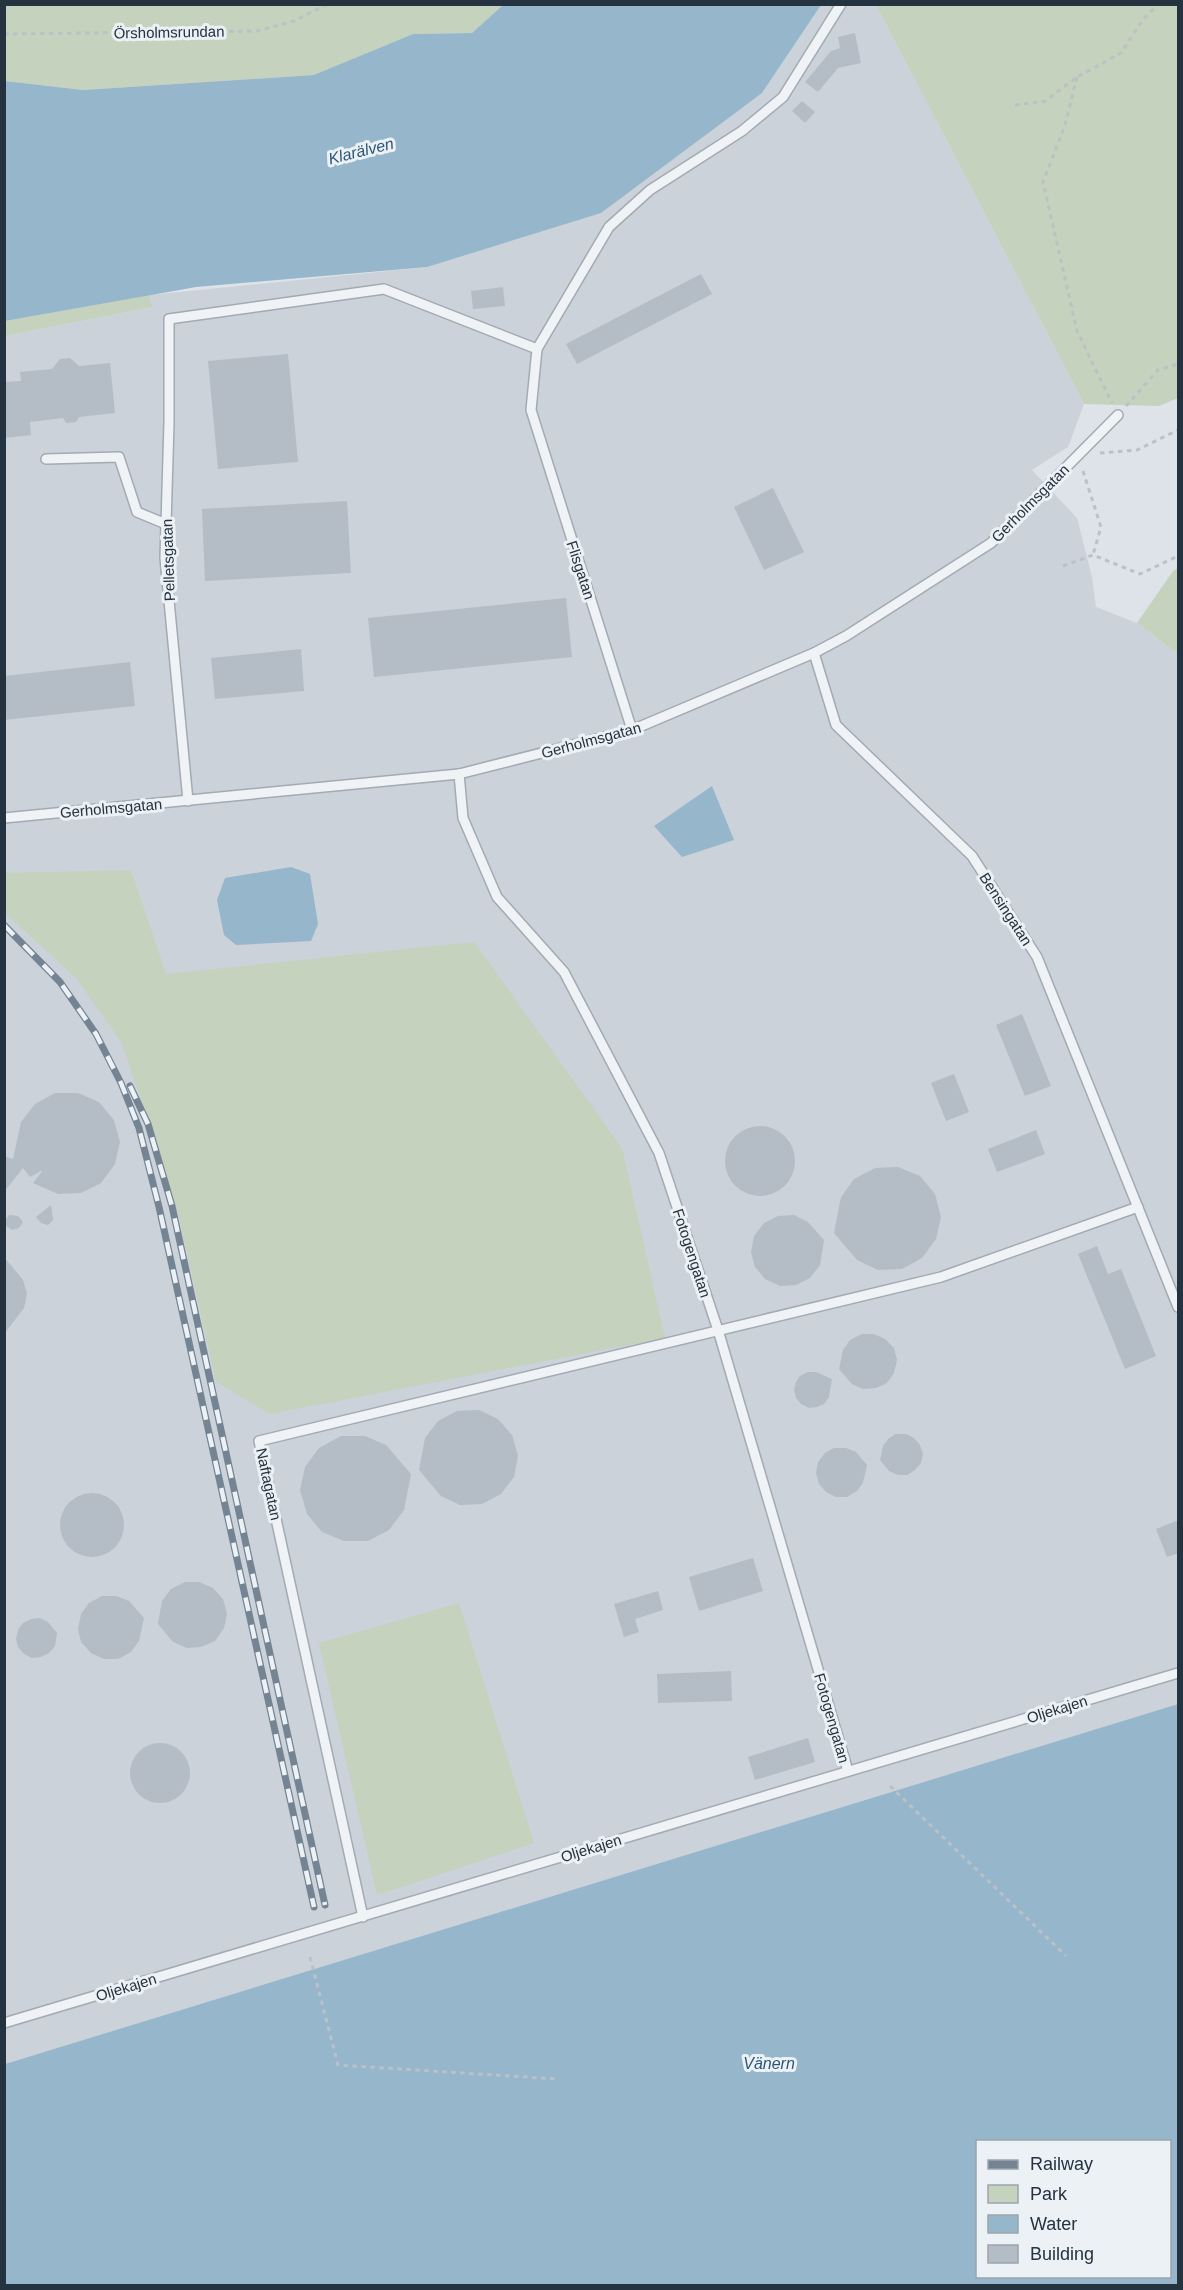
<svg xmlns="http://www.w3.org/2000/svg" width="1183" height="2290" viewBox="0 0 1183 2290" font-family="Helvetica,sans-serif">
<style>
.built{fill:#cbd2da}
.green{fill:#c5d2bd}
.water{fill:#95b6cb;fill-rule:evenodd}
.building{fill:#b4bcc5}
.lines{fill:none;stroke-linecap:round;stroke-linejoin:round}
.lane-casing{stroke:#a2aab2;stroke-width:12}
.path{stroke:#bbc1c6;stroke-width:3;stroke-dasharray:4.5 4.5;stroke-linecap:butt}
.lane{stroke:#f0f3f6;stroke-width:9}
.rail-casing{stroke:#758493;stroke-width:7}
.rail{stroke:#ecf1f6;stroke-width:4.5;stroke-dasharray:14;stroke-linecap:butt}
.labels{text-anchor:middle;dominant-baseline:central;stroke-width:6;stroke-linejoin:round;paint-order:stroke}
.street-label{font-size:15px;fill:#25323f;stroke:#ecf1f6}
.water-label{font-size:16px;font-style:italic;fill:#2d5776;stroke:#ecf1f6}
</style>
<rect width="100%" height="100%" fill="#dde3e8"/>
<polygon class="built" points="821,5 876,5 1084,404 1068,447 1032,470 1077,518 1092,577 1096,607 1137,623 1178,654 1178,1704 5,2064 5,336 153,307 149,295 427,267 762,93"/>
<g class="green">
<polygon points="4,5 503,5 472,33 413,34 315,75 83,90 5,81"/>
<polygon points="876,5 1178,5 1178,398 1159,406 1084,404"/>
<polygon points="149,295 153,307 5,336 5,321"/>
<polygon points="1178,568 1178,654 1137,623 1173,571"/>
<polygon points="131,870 166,974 474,942 622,1148 665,1338 270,1414 216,1382 178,1213 122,1043 76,978 5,913 5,873"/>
<polygon points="459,1603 534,1843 377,1895 319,1643"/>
</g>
<g class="water">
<polygon points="503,5 821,5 762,93 601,213 427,267 196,287 5,321 5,81 83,90 314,75 413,34 472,33"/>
<polygon points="712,786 734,840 682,857 654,826"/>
<polygon points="291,867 310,874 318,924 311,941 236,945 224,935 217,900 225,878"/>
<path d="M1178,1704v581h-1173v-221zM978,2142h192v134h-192z"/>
</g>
<g class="building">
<polygon points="855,33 861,63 838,68 818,92 805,82 831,51 840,48 838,37"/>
<polygon points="802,101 815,112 805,123 792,111"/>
<polygon points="701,274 712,294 577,364 566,344"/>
<polygon points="503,287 505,306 473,309 471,291"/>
<polygon points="288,354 298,462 218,469 208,361"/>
<polygon points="70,358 79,366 110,363 115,413 79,417 76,422 66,423 63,418 30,422 31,435 4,438 4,382 21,381 20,372 52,369 60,359"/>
<polygon points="773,488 804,552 764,570 734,507"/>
<polygon points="347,501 351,573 205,581 202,509"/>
<polygon points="566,598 572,657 374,677 368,618"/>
<polygon points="301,649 304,691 215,699 211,658"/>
<polygon points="130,662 135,706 4,720 4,676"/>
<polygon points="1022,1014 1051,1086 1025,1096 996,1025"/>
<polygon points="954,1074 969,1112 946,1121 931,1083"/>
<polygon points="55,1093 78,1093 99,1102 114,1120 120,1142 115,1164 101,1183 81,1193 58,1194 33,1183 43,1170 30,1177 23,1168 4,1192 4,1156 13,1159 21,1122 35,1104"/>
<circle cx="760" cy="1161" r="35"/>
<polygon points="1036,1130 1045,1154 997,1172 988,1149"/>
<polygon points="898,1167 920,1176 935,1194 941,1217 936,1239 922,1258 902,1269 878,1270 857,1260 834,1233 841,1197 854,1179 875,1168"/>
<polygon points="51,1205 53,1220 48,1225 41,1223 36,1217"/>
<polygon points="9,1215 18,1216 23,1222 19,1228 12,1230 6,1226 6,1219"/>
<polygon points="794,1215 808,1222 824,1240 820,1265 810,1278 796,1285 780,1286 765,1279 755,1267 751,1252 754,1236 764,1223 778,1216"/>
<polygon points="1097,1246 1108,1274 1121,1269 1156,1356 1125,1369 1078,1254"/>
<polygon points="4,1257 23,1280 27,1294 24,1308 4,1334"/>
<polygon points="862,1334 874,1334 885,1339 894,1348 897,1360 894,1373 887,1383 876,1388 863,1389 852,1384 839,1369 843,1350 850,1340"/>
<polygon points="808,1372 816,1372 832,1379 829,1397 824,1404 817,1407 809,1408 801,1404 796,1398 794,1390 796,1382 800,1376"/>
<polygon points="479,1410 498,1419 512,1435 518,1456 514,1477 501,1494 482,1504 460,1505 441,1496 419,1470 425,1438 438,1421 457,1411"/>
<polygon points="896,1434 906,1434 914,1438 920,1445 923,1454 921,1463 915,1470 907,1475 898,1475 889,1471 880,1460 883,1446 888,1439"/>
<polygon points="341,1436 365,1436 386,1445 411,1474 404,1510 389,1530 368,1541 344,1541 322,1532 307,1514 300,1490 305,1467 319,1448"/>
<polygon points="834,1448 846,1448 856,1452 867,1465 863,1483 857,1491 847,1497 836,1497 826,1492 819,1484 816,1473 818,1462 825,1453"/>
<circle cx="92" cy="1525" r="32"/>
<polygon points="1179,1520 1179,1553 1167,1557 1156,1529"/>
<polygon points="753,1558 763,1591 699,1611 689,1577"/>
<polygon points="185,1582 199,1582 213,1588 223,1599 227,1614 224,1628 215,1641 201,1647 187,1648 173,1642 158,1624 162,1601 171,1589"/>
<polygon points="658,1591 663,1610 635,1619 639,1632 624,1637 614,1604"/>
<polygon points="102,1596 116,1596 129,1601 144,1618 139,1641 131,1652 118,1659 104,1659 91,1653 81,1642 78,1629 81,1614 89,1603"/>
<polygon points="40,1618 48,1622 57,1633 55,1646 49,1653 41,1657 32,1658 24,1654 18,1647 16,1639 18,1630 23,1623 31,1619"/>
<polygon points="731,1671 732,1701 658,1703 657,1674"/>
<polygon points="808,1738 815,1762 755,1780 748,1757"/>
<circle cx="160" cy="1773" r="30"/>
</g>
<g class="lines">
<defs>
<g id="lane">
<polyline points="46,459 119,457 137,512 166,524"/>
<polyline points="814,653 836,725 972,856 1037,957 1178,1307"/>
<polyline points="632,730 531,410 537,349 609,227 650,190 742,131 783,97 841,4"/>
<polyline points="459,774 463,818 497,897 564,972 659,1153 718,1330 848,1771"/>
<polyline points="188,801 165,558 169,423 169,319 384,289 537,349"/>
<polyline points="4,818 459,774 632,730 814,653 846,636 991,543 1118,415"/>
<polyline points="363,1917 259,1441 941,1277 1138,1207"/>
<polyline points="4,2023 1178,1673"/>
</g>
</defs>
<use href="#lane" class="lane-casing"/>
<g class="path">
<polyline points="4,34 257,31 294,21 328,4"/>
<polyline points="1077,77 1065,125 1043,182 1077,331 1112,403"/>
<polyline points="1015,105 1045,101 1077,77 1121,53 1142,21 1158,4"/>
<polyline points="1126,406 1158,370 1178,364"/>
<polyline points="1100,453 1137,450 1178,430"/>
<polyline points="1083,471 1101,527 1093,555"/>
<polyline points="1063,566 1093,555 1140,574 1178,556"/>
<polyline points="890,1786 1066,1956"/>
<polyline points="310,1957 338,2065 557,2079"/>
</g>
<use href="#lane" class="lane"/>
<defs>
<g id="rail">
<polyline points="4,925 60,982 96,1034 121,1083 139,1128 159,1207 314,1907"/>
<polyline points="130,1086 148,1124 172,1206 325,1905"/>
</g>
</defs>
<use href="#rail" class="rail-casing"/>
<use href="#rail" class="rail"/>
</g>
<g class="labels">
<g class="street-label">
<text transform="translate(169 32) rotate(-1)">Örsholmsrundan</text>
<text transform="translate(1030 503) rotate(-45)">Gerholmsgatan</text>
<text transform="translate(168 560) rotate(-92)">Pelletsgatan</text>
<text transform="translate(581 570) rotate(72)">Flisgatan</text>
<text transform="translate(591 740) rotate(-15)">Gerholmsgatan</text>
<text transform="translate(111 808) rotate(-5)">Gerholmsgatan</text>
<text transform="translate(1006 909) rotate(57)">Bensingatan</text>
<text transform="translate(692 1253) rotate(72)">Fotogengatan</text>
<text transform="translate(269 1484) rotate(78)">Naftagatan</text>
<text transform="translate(1057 1709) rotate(-17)">Oljekajen</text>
<text transform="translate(832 1718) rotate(74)">Fotogengatan</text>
<text transform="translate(591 1848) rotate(-17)">Oljekajen</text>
<text transform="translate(126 1987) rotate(-17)">Oljekajen</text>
</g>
<g class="water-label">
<text transform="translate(361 151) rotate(-14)">Klarälven</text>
<text x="769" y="2063">Vänern</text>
</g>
</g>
<rect width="1183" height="2290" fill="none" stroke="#25323f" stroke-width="12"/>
<rect x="976" y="2140" width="195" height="138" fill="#ecf1f6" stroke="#9ca5ad" stroke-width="1.5"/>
<rect x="988" y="2160" width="30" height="9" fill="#758493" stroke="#9ca5ad" stroke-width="1.5"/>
<text x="1030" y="2170" font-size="18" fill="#25323f">Railway</text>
<rect x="988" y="2185" width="30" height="18" fill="#c5d2bd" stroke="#9ca5ad" stroke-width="1.5"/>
<text x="1030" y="2200" font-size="18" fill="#25323f">Park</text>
<rect x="988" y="2215" width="30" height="18" fill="#95b6cb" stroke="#9ca5ad" stroke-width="1.5"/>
<text x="1030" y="2230" font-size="18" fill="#25323f">Water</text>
<rect x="988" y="2245" width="30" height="18" fill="#b4bcc5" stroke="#9ca5ad" stroke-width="1.5"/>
<text x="1030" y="2260" font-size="18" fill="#25323f">Building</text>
</svg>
